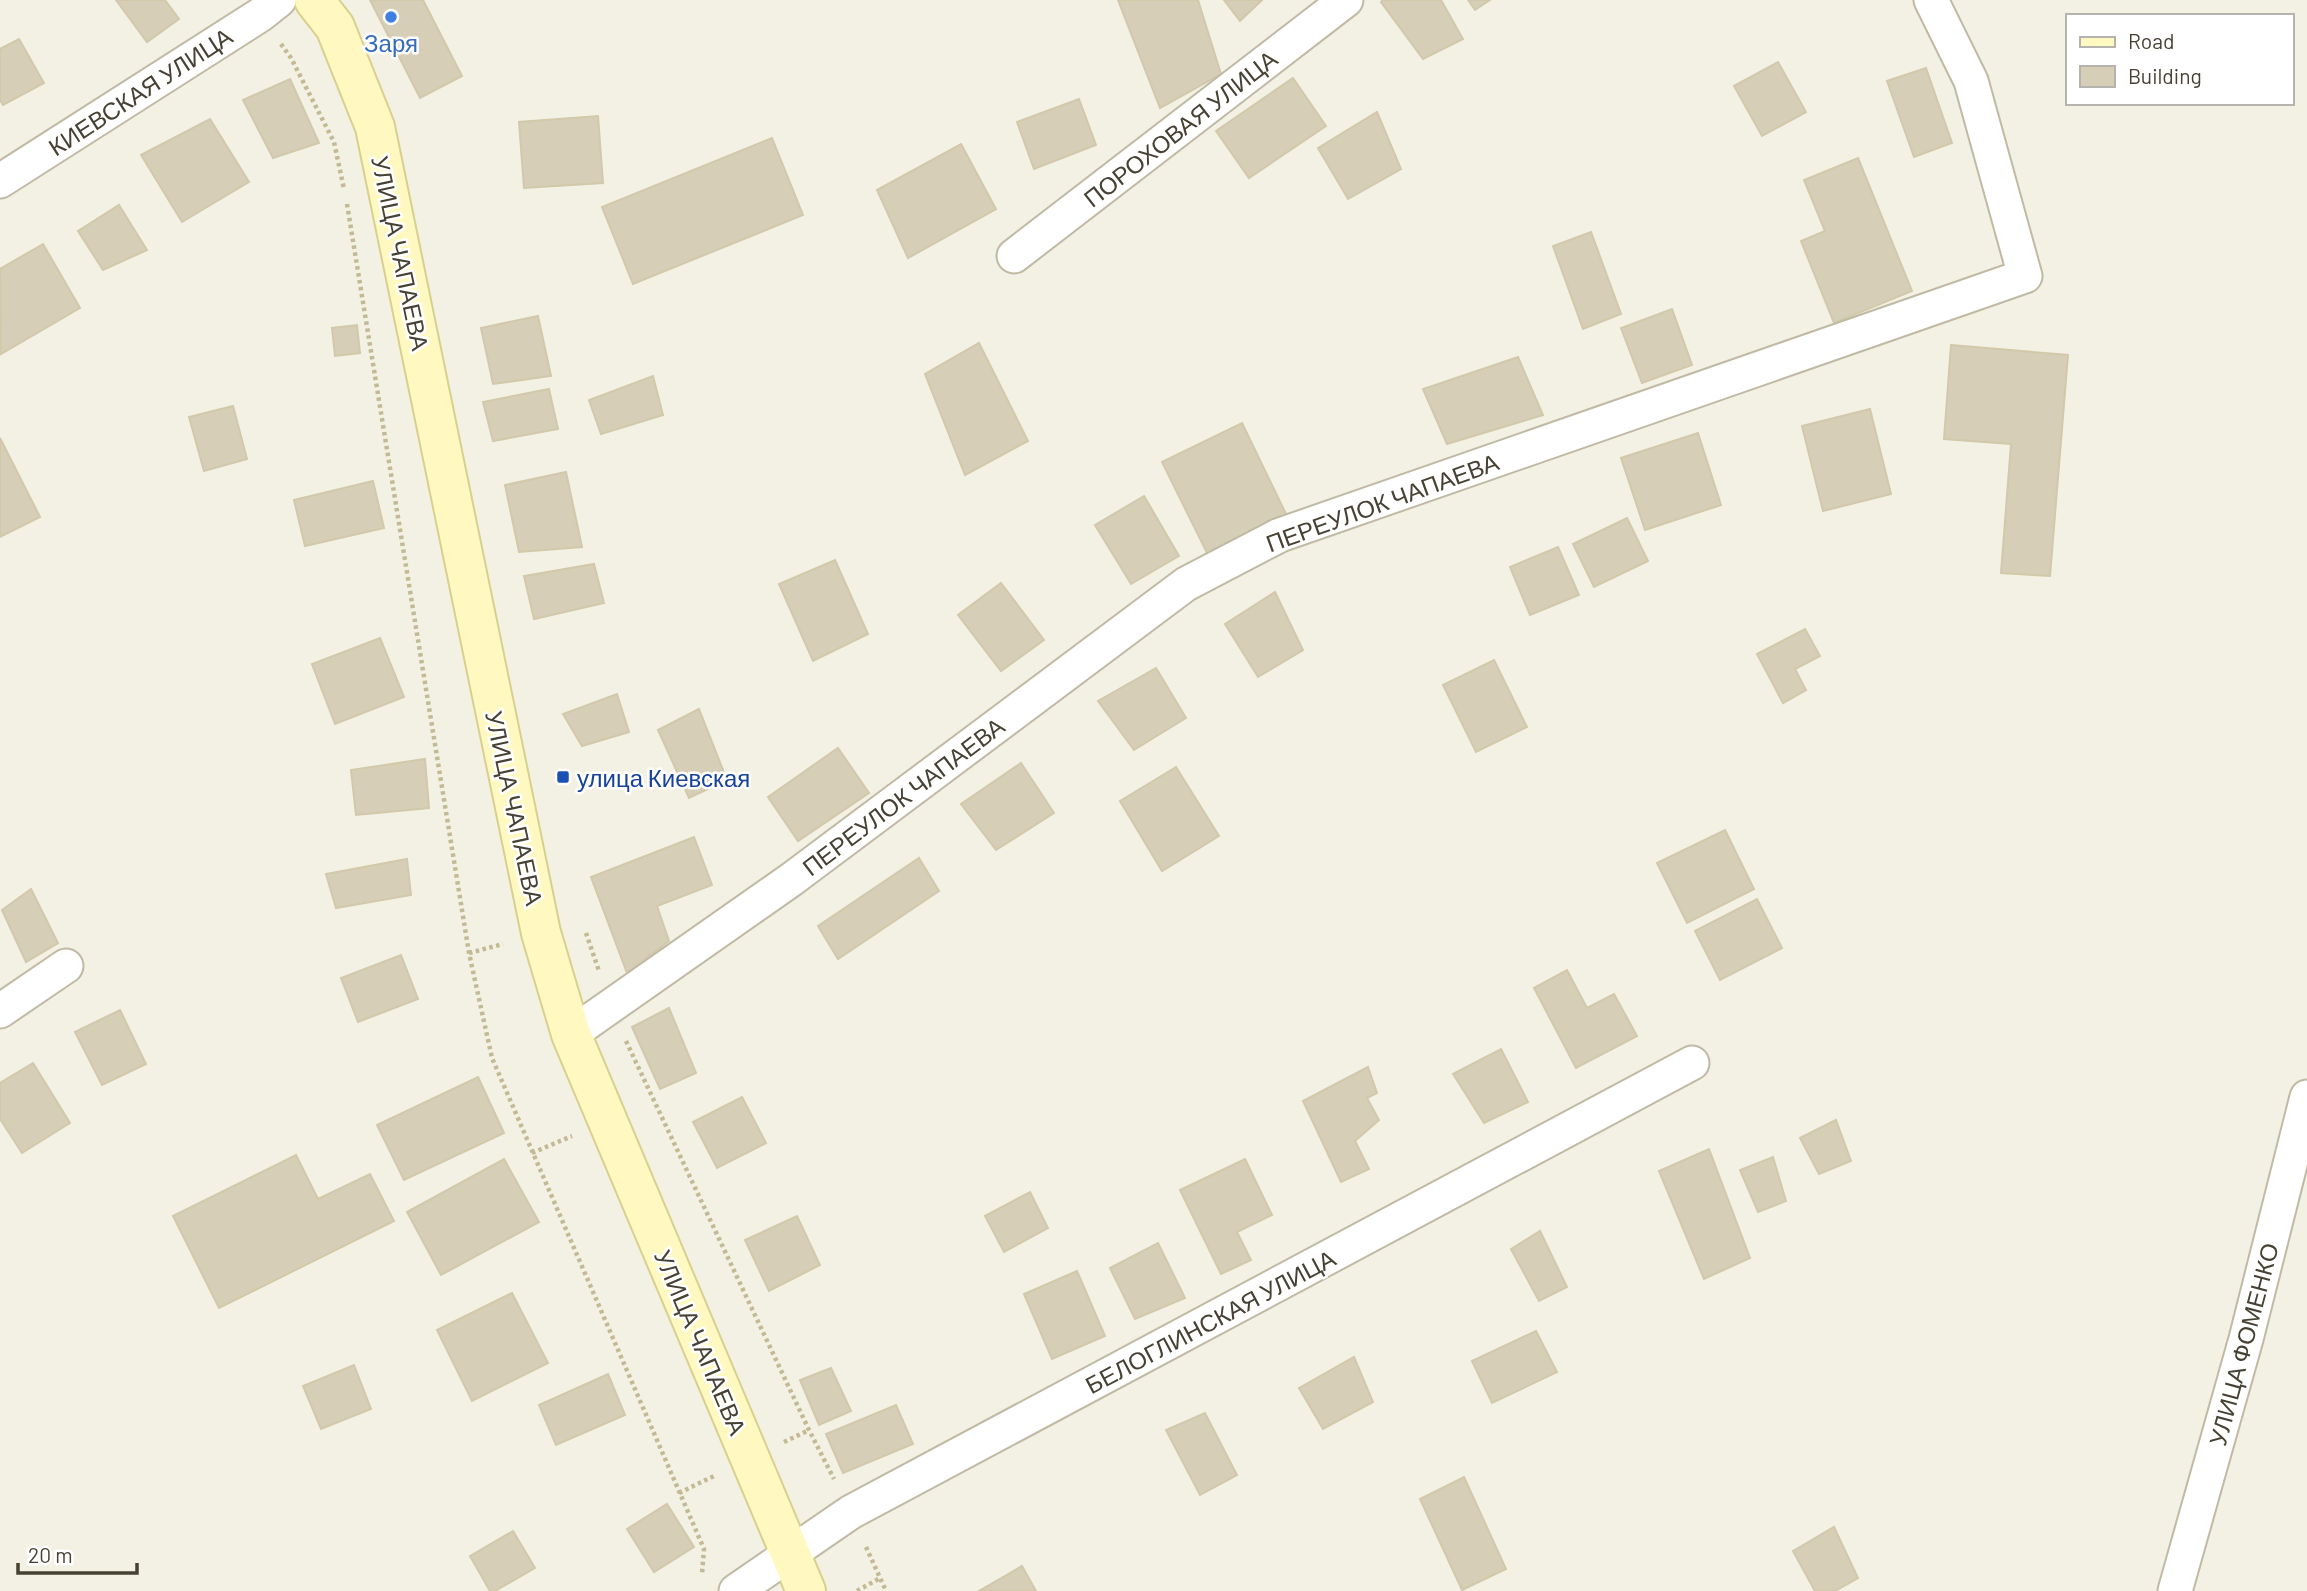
<svg xmlns="http://www.w3.org/2000/svg" width="2307" height="1591" viewBox="0 0 2307 1591" font-family="Barlow,sans-serif">
<style>
.building{fill:#d6ceb7;stroke:#d2c8aa;stroke-width:2}
.lines{fill:none;stroke-linecap:round;stroke-linejoin:round}
.street-casing{stroke:#c0baa5;stroke-width:37}
.secondary-casing{stroke:#d8d08d;stroke-width:42}
.path{stroke:#c3b994;stroke-width:4.5;stroke-dasharray:3.5 3.5;stroke-linecap:butt}
.street{stroke:#fff;stroke-width:33}
.secondary{stroke:#fff9c1;stroke-width:38}
.shop-dot{fill:#3f7fe0;stroke:#fff;stroke-width:2.5}
.transit-dot{fill:#1a4fb4;stroke:#fff;stroke-width:2.5}
.labels{text-anchor:middle;dominant-baseline:central;stroke-width:5;stroke-linejoin:round;paint-order:stroke}
.shop-label{font-size:24px;fill:#366cbe;stroke:#fff}
.street-label{font-size:24px;fill:#464133;stroke:#fff}
.transit-label{font-size:24px;fill:#164399;stroke:#fff;text-anchor:start}
</style>
<rect width="100%" height="100%" fill="#f3f1e3"/>
<g class="building">
<polygon points="116,0 165,0 179,19 147,42"/>
<polygon points="370,0 423,0 462,76 420,98"/>
<polygon points="1118,0 1198,0 1221,74 1160,108"/>
<polygon points="1224,0 1262,0 1240,21"/>
<polygon points="1383,0 1441,0 1463,39 1423,59 1381,2"/>
<polygon points="1468,0 1490,0 1475,10"/>
<polygon points="19,39 44,83 3,105 0,100 0,49"/>
<polygon points="1778,62 1806,112 1762,136 1734,86"/>
<polygon points="1926,68 1952,143 1914,157 1887,81"/>
<polygon points="1293,78 1326,126 1249,178 1216,131"/>
<polygon points="290,79 319,143 273,158 243,100"/>
<polygon points="1079,99 1096,145 1034,169 1017,122"/>
<polygon points="1377,112 1401,169 1348,199 1318,148"/>
<polygon points="598,116 603,183 524,188 519,122"/>
<polygon points="210,119 249,182 182,222 141,155"/>
<polygon points="772,138 803,215 633,284 602,207"/>
<polygon points="961,144 996,209 908,258 877,190"/>
<polygon points="1858,158 1912,291 1834,323 1801,241 1825,231 1804,180"/>
<polygon points="119,205 147,250 103,270 78,231"/>
<polygon points="1591,232 1621,314 1583,329 1553,246"/>
<polygon points="43,244 80,308 1,354 0,269"/>
<polygon points="1672,309 1692,365 1642,383 1621,328"/>
<polygon points="538,316 551,376 493,384 481,328"/>
<polygon points="357,325 360,353 335,356 332,328"/>
<polygon points="979,343 1028,441 965,475 925,374"/>
<polygon points="1951,345 2068,355 2050,576 2001,573 2011,444 1944,439"/>
<polygon points="1518,357 1543,415 1447,444 1423,389"/>
<polygon points="653,376 663,415 601,434 589,400"/>
<polygon points="549,389 558,429 493,441 483,402"/>
<polygon points="233,406 247,459 204,471 189,417"/>
<polygon points="1870,409 1891,494 1823,511 1802,426"/>
<polygon points="1242,423 1287,516 1208,555 1162,462"/>
<polygon points="1698,433 1721,505 1645,530 1621,458"/>
<polygon points="0,438 40,517 0,537"/>
<polygon points="566,472 582,547 519,552 505,485"/>
<polygon points="373,481 384,528 305,546 294,500"/>
<polygon points="1144,496 1179,556 1131,584 1095,525"/>
<polygon points="1627,518 1648,561 1594,587 1573,544"/>
<polygon points="1558,547 1579,595 1530,615 1510,567"/>
<polygon points="835,560 868,634 813,661 779,584"/>
<polygon points="594,564 604,603 534,619 524,576"/>
<polygon points="1001,583 1044,640 1001,671 958,615"/>
<polygon points="1275,592 1303,650 1258,677 1225,624"/>
<polygon points="1805,629 1820,656 1795,669 1806,690 1783,703 1757,654"/>
<polygon points="380,638 404,697 335,724 312,664"/>
<polygon points="1494,660 1527,727 1476,752 1443,685"/>
<polygon points="1156,668 1186,718 1134,750 1098,701"/>
<polygon points="617,694 629,732 582,746 563,714"/>
<polygon points="699,709 727,780 689,798 658,730"/>
<polygon points="838,748 869,793 798,841 768,797"/>
<polygon points="425,759 429,808 356,815 351,770"/>
<polygon points="1021,763 1054,813 996,850 961,804"/>
<polygon points="1176,767 1219,836 1162,871 1120,801"/>
<polygon points="1725,830 1754,889 1687,923 1657,863"/>
<polygon points="694,837 712,885 657,906 669,941 627,973 591,877"/>
<polygon points="919,858 939,891 838,959 818,926"/>
<polygon points="407,859 411,895 336,908 326,874"/>
<polygon points="31,889 58,943 26,962 2,910"/>
<polygon points="1757,899 1782,948 1720,980 1695,931"/>
<polygon points="401,955 418,999 358,1022 341,978"/>
<polygon points="1567,970 1587,1008 1614,994 1637,1036 1576,1068 1534,988"/>
<polygon points="669,1008 696,1073 660,1089 632,1027"/>
<polygon points="120,1010 146,1064 102,1085 75,1032"/>
<polygon points="1501,1049 1528,1102 1484,1123 1453,1074"/>
<polygon points="33,1063 70,1123 22,1153 0,1119 0,1083"/>
<polygon points="1368,1067 1377,1093 1367,1098 1379,1120 1355,1141 1369,1169 1341,1182 1303,1101"/>
<polygon points="478,1077 504,1133 404,1180 377,1125"/>
<polygon points="742,1097 766,1143 717,1168 693,1122"/>
<polygon points="1836,1120 1851,1161 1819,1174 1800,1138"/>
<polygon points="1709,1149 1750,1258 1704,1279 1659,1171"/>
<polygon points="296,1155 318,1199 370,1174 394,1221 219,1308 173,1216"/>
<polygon points="1773,1157 1786,1201 1758,1212 1740,1170"/>
<polygon points="504,1159 539,1222 441,1275 407,1212"/>
<polygon points="1245,1159 1272,1215 1237,1232 1251,1260 1221,1274 1180,1190"/>
<polygon points="1030,1192 1048,1228 1004,1252 985,1216"/>
<polygon points="797,1216 820,1265 769,1291 745,1240"/>
<polygon points="1540,1231 1567,1287 1539,1301 1511,1249"/>
<polygon points="1158,1243 1185,1298 1135,1319 1110,1268"/>
<polygon points="1077,1271 1105,1336 1052,1359 1024,1294"/>
<polygon points="512,1293 548,1363 472,1401 437,1330"/>
<polygon points="1536,1331 1557,1372 1492,1403 1472,1361"/>
<polygon points="1354,1357 1373,1402 1323,1429 1299,1388"/>
<polygon points="354,1365 371,1409 321,1429 303,1386"/>
<polygon points="831,1368 851,1411 819,1425 800,1380"/>
<polygon points="608,1374 625,1415 556,1445 539,1405"/>
<polygon points="896,1405 913,1444 843,1473 826,1434"/>
<polygon points="1205,1413 1237,1475 1200,1495 1166,1430"/>
<polygon points="1464,1477 1506,1569 1462,1590 1420,1499"/>
<polygon points="667,1504 694,1547 654,1572 627,1529"/>
<polygon points="1834,1527 1858,1578 1835,1591 1815,1591 1793,1551"/>
<polygon points="513,1531 535,1568 495,1591 490,1591 470,1556"/>
<polygon points="1022,1566 1036,1591 979,1591"/>
</g>
<g class="lines">
<defs>
<g id="street">
<polyline points="0,181 260,15 279,0"/>
<polyline points="1014,256 1346,0"/>
<polyline points="0,1011 66,966"/>
<polyline points="571,1034 792,879 1186,584 1280,535 2025,276 1971,81 1931,0"/>
<polyline points="736,1591 851,1512 1692,1063"/>
<polyline points="2175,1591 2246,1339 2307,1097"/>
</g>
<polyline id="secondary" points="314,0 335,27 375,127 541,933 571,1034 806,1591"/>
</defs>
<use href="#street" class="street-casing"/>
<use href="#secondary" class="secondary-casing"/>
<g class="path">
<polyline points="281,44 291,58 334,142 344,189"/>
<polyline points="347,204 469,953 492,1058 704,1549 702,1574"/>
<polyline points="586,933 599,971"/>
<polyline points="469,953 503,944"/>
<polyline points="626,1041 809,1430 834,1479"/>
<polyline points="532,1153 572,1136"/>
<polyline points="784,1442 809,1430"/>
<polyline points="679,1493 716,1475"/>
<polyline points="866,1547 886,1591"/>
<polyline points="857,1591 880,1578"/>
</g>
<use href="#street" class="street"/>
<use href="#secondary" class="secondary"/>
</g>
<circle class="shop-dot" cx="391" cy="17" r="7"/>
<rect class="transit-dot" x="556" y="770" width="14" height="14" rx="3.5"/>
<g class="labels">
<g class="shop-label">
<text x="391" y="42">Заря</text>
</g>
<g class="street-label">
<text transform="translate(140 91) rotate(-33)">КИЕВСКАЯ УЛИЦА</text>
<text transform="translate(1180 128) rotate(-38)">ПОРОХОВАЯ УЛИЦА</text>
<text transform="translate(401 253) rotate(78)">УЛИЦА ЧАПАЕВА</text>
<text transform="translate(1382 502) rotate(-20)">ПЕРЕУЛОК ЧАПАЕВА</text>
<text transform="translate(903 796) rotate(-37)">ПЕРЕУЛОК ЧАПАЕВА</text>
<text transform="translate(515 808) rotate(78)">УЛИЦА ЧАПАЕВА</text>
<text transform="translate(1210 1321) rotate(-28)">БЕЛОГЛИНСКАЯ УЛИЦА</text>
<text transform="translate(701 1342) rotate(67)">УЛИЦА ЧАПАЕВА</text>
<text transform="translate(2243 1344) rotate(-75)">УЛИЦА ФОМЕНКО</text>
</g>
<g class="transit-label">
<text x="577" y="777">улица Киевская</text>
</g>
</g>
<rect x="2066" y="14" width="228" height="91" fill="#ffffff" stroke="#b5b3ad" stroke-width="2"/>
<rect x="2080" y="37" width="35" height="10" fill="#fff9c1" stroke="#b5b3ad" stroke-width="2"/>
<text x="2128" y="49" font-size="21" fill="#464133">Road</text>
<rect x="2080" y="66" width="35" height="21" fill="#d6ceb7" stroke="#b5b3ad" stroke-width="2"/>
<text x="2128" y="84" font-size="21" fill="#464133">Building</text>
<path d="M18 1563v10h119v-10" fill="none" stroke="#464133" stroke-width="3.5"/>
<text x="28" y="1563" font-size="21" fill="#464133" stroke="#ffffff" stroke-width="5" paint-order="stroke">20 m</text>
</svg>
